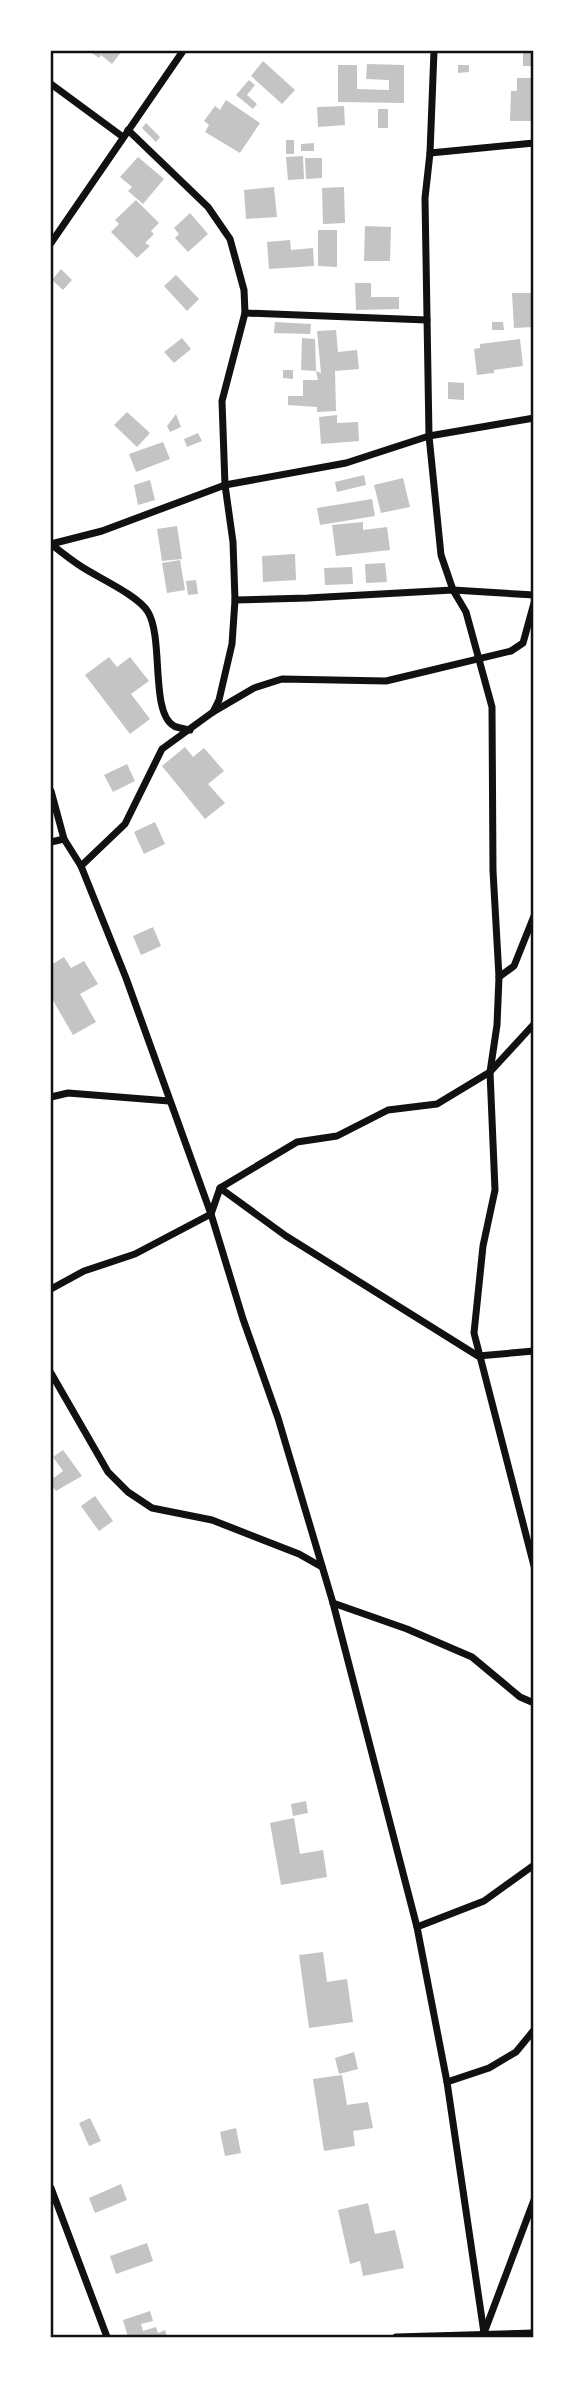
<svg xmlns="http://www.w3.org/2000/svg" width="585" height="2388" viewBox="0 0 585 2388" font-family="Georgia,serif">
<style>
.building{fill:#c4c4c4}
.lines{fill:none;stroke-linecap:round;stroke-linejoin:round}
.minor{stroke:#111;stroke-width:7}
.neatline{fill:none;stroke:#111;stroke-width:2.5}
</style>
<rect width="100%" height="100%" fill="#fff"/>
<g class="building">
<polygon points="89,51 122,51 112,64 101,55 99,58"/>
<rect x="523" y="51" width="11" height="15"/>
<polygon points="263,61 295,90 282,104 251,76"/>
<polygon points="367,64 404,65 404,103 338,102 338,65 357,65 357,89 389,90 389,80 366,79"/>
<polygon points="458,65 469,65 469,72 458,73"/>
<polygon points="517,78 534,78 534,121 510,121 511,91 517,91"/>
<polygon points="249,80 255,85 247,95 257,104 253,109 236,95"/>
<polygon points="226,100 260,123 240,153 205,132 209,125 204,121 215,106 220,110"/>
<polygon points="344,106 345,125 318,127 317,107"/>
<rect x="378" y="109" width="10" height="19"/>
<polygon points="146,123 160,137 156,142 142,128"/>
<rect x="286" y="140" width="8" height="14"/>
<polygon points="314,143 314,151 301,151 301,144"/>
<polygon points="303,156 304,179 288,180 286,157"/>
<polygon points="138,157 164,179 143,204 128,191 132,187 120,177"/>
<polygon points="305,158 322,158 322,178 306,179"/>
<polygon points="274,187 277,217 246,219 244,190"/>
<polygon points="344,187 345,223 323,224 322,188"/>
<polygon points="136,200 159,223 151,231 154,234 145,243 150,246 137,258 111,232 119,224 115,220"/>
<polygon points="190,213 208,234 188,252 175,238 179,234 174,228"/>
<polygon points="365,226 391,227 390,261 364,261"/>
<polygon points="318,230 337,230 337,267 318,266"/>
<polygon points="290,240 291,250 313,248 314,266 269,269 267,242"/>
<polygon points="61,269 72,280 63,290 52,280"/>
<polygon points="176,275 199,299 187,311 164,286"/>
<polygon points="355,283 371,283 371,297 399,297 399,309 356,310"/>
<polygon points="512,293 532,293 533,327 514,328"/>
<polygon points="275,322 311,324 310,334 274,333"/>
<polygon points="492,322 503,322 504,330 492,330"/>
<polygon points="336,330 338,352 357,350 359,369 335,371 336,411 317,412 317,407 288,405 288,396 303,396 303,380 318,380 316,371 301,370 302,338 315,339 316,371 321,373 317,331"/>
<polygon points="182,338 191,349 174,363 164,352"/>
<polygon points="520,339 523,366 494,370 494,373 477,375 474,349 480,348 480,344"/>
<polygon points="283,370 293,370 293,379 283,378"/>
<polygon points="448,382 464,383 464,400 448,399"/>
<polygon points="127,412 150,433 137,447 114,425"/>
<polygon points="176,414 181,427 170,432 167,426"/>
<polygon points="337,415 337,423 358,422 359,441 321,444 319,417"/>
<polygon points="198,433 202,441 187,447 184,439"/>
<polygon points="163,442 170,459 136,472 129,454"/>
<polygon points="364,475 366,485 337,492 335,482"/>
<polygon points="403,478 410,507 381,513 374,485"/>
<polygon points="150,480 155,500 138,505 134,485"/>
<polygon points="372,499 375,516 320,525 317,508"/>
<polygon points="363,522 363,530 387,527 390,550 336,556 332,525"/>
<polygon points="177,526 182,559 162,561 157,529"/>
<polygon points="295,554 296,580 263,582 262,556"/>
<polygon points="180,560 185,590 167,593 162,563"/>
<polygon points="385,563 387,582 366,583 365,564"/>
<polygon points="352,567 353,584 325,585 324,568"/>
<polygon points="196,580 198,594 188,595 186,581"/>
<polygon points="109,657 117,667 130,657 149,681 131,694 150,719 130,734 85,675"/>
<polygon points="185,747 193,757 204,748 224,771 208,784 225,803 205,819 162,766"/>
<polygon points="127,764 135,781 113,792 104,775"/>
<polygon points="155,822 165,844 144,854 134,832"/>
<polygon points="153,927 161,946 141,955 133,936"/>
<polygon points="64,957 71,968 84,961 98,984 80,994 96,1022 73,1035 51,997 51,965"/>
<polygon points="63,1450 82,1476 56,1491 51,1484 51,1480 63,1471 53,1457"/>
<polygon points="95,1496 113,1521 99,1531 81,1506"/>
<polygon points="306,1801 308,1813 293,1816 291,1804"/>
<polygon points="294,1818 300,1854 323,1850 327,1877 281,1885 270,1823"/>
<polygon points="323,1952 327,1982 347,1979 353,2022 309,2028 299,1955"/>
<polygon points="354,2052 358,2069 339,2074 335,2058"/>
<polygon points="342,2075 347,2105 368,2102 373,2128 353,2131 355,2146 324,2151 313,2079"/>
<polygon points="90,2118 101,2141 89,2146 79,2123"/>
<polygon points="236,2128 241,2153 225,2156 220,2132"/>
<polygon points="121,2184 127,2200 95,2213 89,2198"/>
<polygon points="368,2203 375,2234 395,2230 404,2268 363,2276 360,2261 350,2264 338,2210"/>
<polygon points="147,2243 153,2261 116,2274 110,2256"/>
<polygon points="150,2311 153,2321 141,2324 143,2331 156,2327 158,2333 165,2330 167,2337 128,2337 123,2320"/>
</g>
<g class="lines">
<g class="minor">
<polyline points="434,51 430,153 425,198 429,436 441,555 453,590 466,612 492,707 493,871 499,977 497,1025 490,1072 495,1190 483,1246 474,1333 534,1566"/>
<polyline points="51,84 123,137"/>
<polyline points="128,130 208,207 230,239 244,290 245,313 222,401 225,485 233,542 235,600 232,644 219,700 213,712"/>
<polyline points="430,153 534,143"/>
<polyline points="51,243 183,51"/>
<polyline points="245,313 427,320"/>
<polyline points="51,544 102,531 225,485 346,463 429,436 534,418"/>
<path d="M51,544c10,8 20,16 31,23 17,11 57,29 66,45 16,27 2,101 26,114 4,2 11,3 16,4"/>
<polyline points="235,600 308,598 453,590 534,595"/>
<polyline points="51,791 64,839 81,866 126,978 211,1214 243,1319 278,1418 333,1603 417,1927 447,2082 484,2333"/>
<polyline points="51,842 64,839"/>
<polyline points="81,866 125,824 162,749 213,712 254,688 282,679 386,681 511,651 523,643 534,603"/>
<polyline points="499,977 514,966 534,916"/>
<polyline points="51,1097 68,1093 169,1101"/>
<polyline points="220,1188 286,1236 478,1356 534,1351"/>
<polyline points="51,1289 84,1271 135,1254 211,1214 220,1188 297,1142 337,1136 388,1110 437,1104 490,1072 534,1024"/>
<polyline points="51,1373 108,1472 128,1492 152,1508 212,1520 299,1554 322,1567"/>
<polyline points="333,1603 407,1629 472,1657 520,1697 534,1703"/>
<polyline points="417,1927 484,1901 534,1865"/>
<polyline points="447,2082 489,2068 516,2052 534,2030"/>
<polyline points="51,2188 107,2337"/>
<polyline points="484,2333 534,2200"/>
<polyline points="396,2337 534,2333"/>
</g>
</g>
<rect width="585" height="2388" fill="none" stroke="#ffffff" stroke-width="105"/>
<rect x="52" y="52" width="480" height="2284" class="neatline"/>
</svg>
